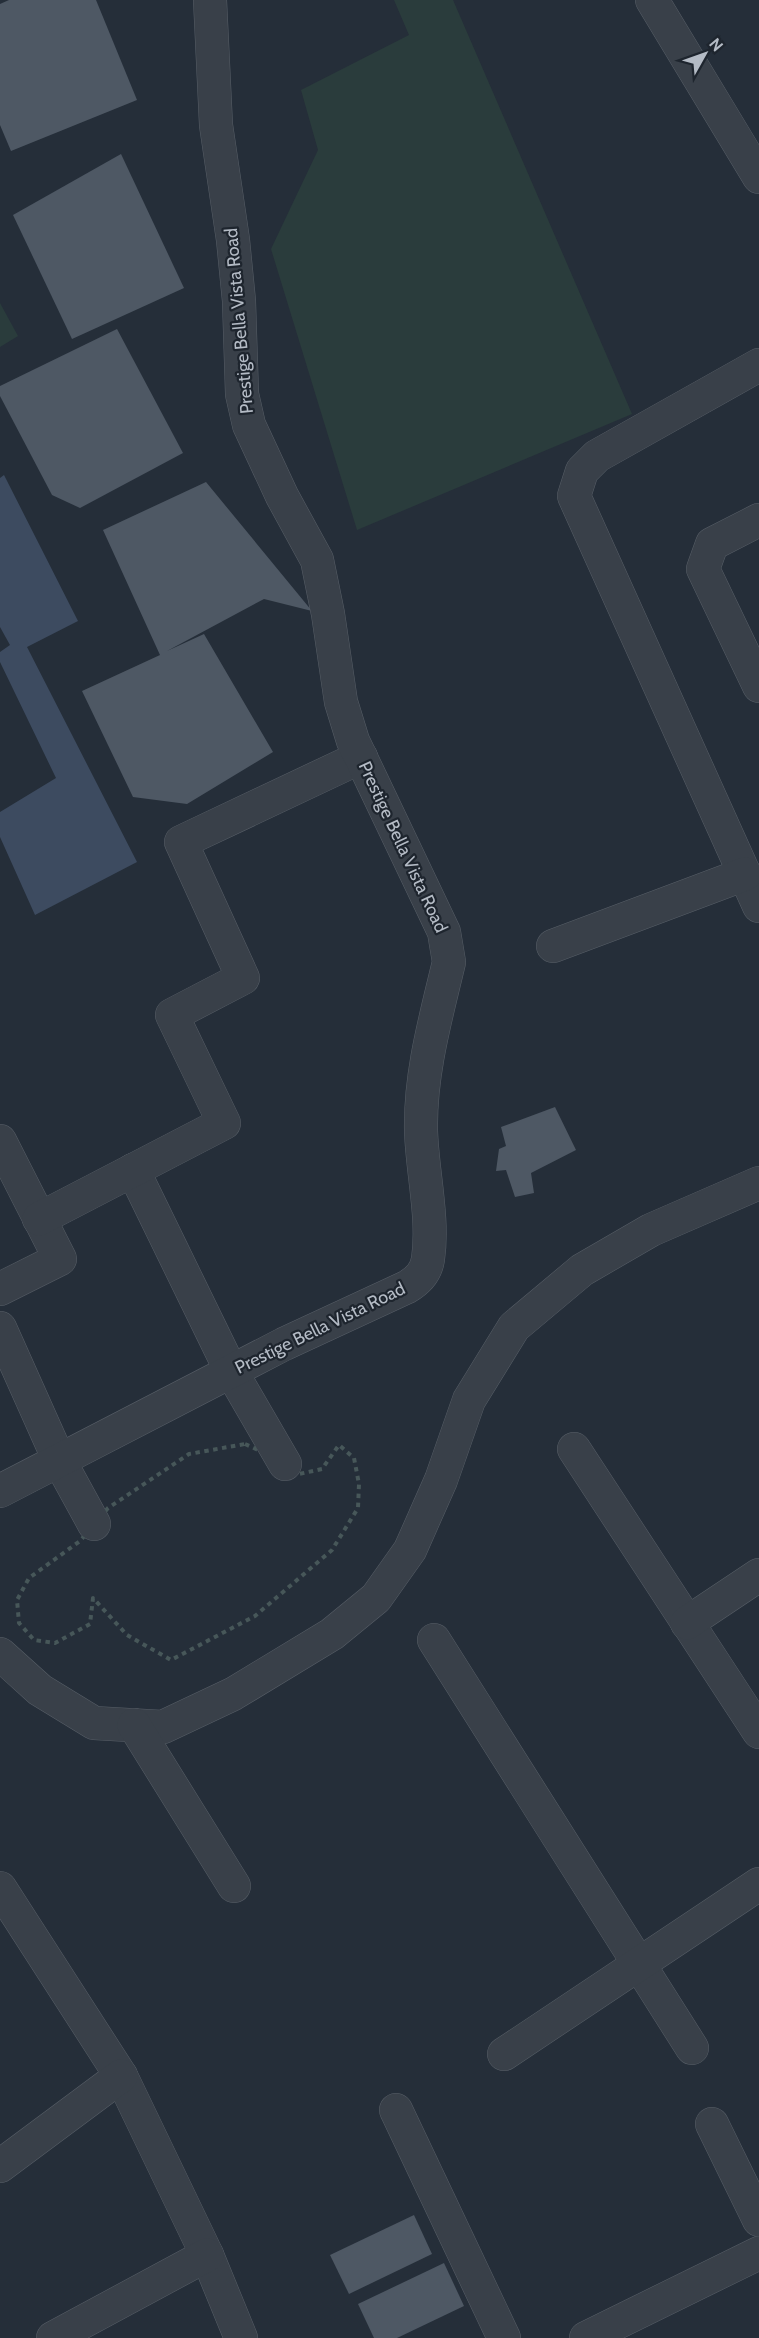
<svg xmlns="http://www.w3.org/2000/svg" width="759" height="2338" viewBox="0 0 759 2338" font-family="Cabin,sans-serif">
<style>
.green{fill:#2a3c3c}
.water{fill:#3d4b60}
.building{fill:#4e5864}
.lines{fill:none;stroke-linecap:round;stroke-linejoin:round}
.minor-casing{stroke:#575e67;stroke-width:34}
.path{stroke:#475759;stroke-width:4;stroke-dasharray:4.5 4.5;stroke-linecap:butt}
.minor{stroke:#394049;stroke-width:33}
.labels{text-anchor:middle;dominant-baseline:central;stroke-width:4.5;stroke-linejoin:round;paint-order:stroke}
.street-label{font-size:18px;fill:#b4bbc5;stroke:#1e252e}
</style>
<rect width="100%" height="100%" fill="#252e39"/>
<g class="green">
<polygon points="394,0 453,0 632,414 357,530 271,249 318,150 301,90 409,35"/>
<polygon points="0,303 18,336 0,347"/>
</g>
<polygon class="water" points="4,475 78,621 27,647 137,862 35,915 0,837 0,812 56,778 0,662 0,652 10,645 0,627 0,478"/>
<g class="building">
<polygon points="9,0 96,0 137,100 11,151 0,125 0,4"/>
<polygon points="121,154 184,288 72,339 13,215"/>
<polygon points="117,329 183,453 80,508 52,495 0,396 0,386"/>
<polygon points="206,482 312,611 264,599 167,651 204,634 273,752 187,804 133,797 82,691 160,655 103,530"/>
<polygon points="555,1107 576,1150 531,1173 534,1193 515,1197 506,1170 496,1171 499,1149 506,1146 501,1127"/>
<polygon points="414,2215 432,2254 349,2294 330,2255"/>
<polygon points="444,2263 464,2306 397,2338 374,2338 358,2304"/>
</g>
<g class="lines">
<defs>
<g id="minor">
<polyline points="652,0 759,177"/>
<polyline points="759,365 597,456 582,471 574,496 759,906"/>
<polyline points="759,520 712,544 703,569 759,686"/>
<polyline points="553,946 745,874"/>
<polyline points="0,1141 60,1259 0,1289"/>
<polyline points="133,1170 231,1371 285,1464"/>
<polyline points="39,1219 224,1123 172,1015 243,978 181,842 361,757"/>
<polyline points="0,1328 59,1460 94,1524"/>
<polyline points="574,1449 759,1732"/>
<path d="M0,1491l284,-147 123,-57c12,-7 19,-15 21,-28 6,-41 -6,-88 -7,-129 -1,-58 15,-113 28,-168l-5,-30 -91,-191 -12,-39 -13,-88 -11,-54 -35,-64 -33,-71 -7,-31 -3,-93 -6,-61 -17,-115 -6,-125"/>
<polyline points="687,1623 759,1575"/>
<polyline points="434,1640 692,2048"/>
<polyline points="0,1654 40,1690 94,1723 163,1727 233,1694 332,1634 376,1598 410,1550 441,1480 469,1400 514,1327 582,1270 651,1230 759,1183"/>
<polyline points="134,1725 234,1886"/>
<polyline points="0,1888 121,2076 207,2255 241,2338"/>
<polyline points="504,2054 759,1884"/>
<polyline points="396,2110 504,2338"/>
<polyline points="712,2124 759,2220"/>
<polyline points="0,2166 121,2076"/>
<polyline points="53,2338 207,2255"/>
<polyline points="586,2338 759,2253"/>
</g>
</defs>
<use href="#minor" class="minor-casing"/>
<polygon class="path" points="245,1444 276,1458 299,1474 322,1469 339,1445 354,1458 359,1484 358,1508 332,1550 255,1616 171,1660 127,1635 93,1598 90,1624 55,1643 34,1640 19,1623 17,1600 29,1578 80,1541 108,1508 189,1454"/>
<use href="#minor" class="minor"/>
</g>
<g class="labels">
<g class="street-label">
<text transform="translate(239 321) rotate(-95)">Prestige Bella Vista Road</text>
<text transform="translate(403 847) rotate(65)">Prestige Bella Vista Road</text>
<text transform="translate(320 1328) rotate(-26)">Prestige Bella Vista Road</text>
</g>
</g>
<g transform="translate(705 54) rotate(50)" stroke="#1e252e" stroke-width="4.5" paint-order="stroke">
<path d="M0-4.5L10 22L0 15L-10 22Z" fill="#b4bbc5"/>
<text y="-9" font-size="16" font-weight="bold" text-anchor="middle" fill="#b4bbc5">N</text>
</g>
</svg>
